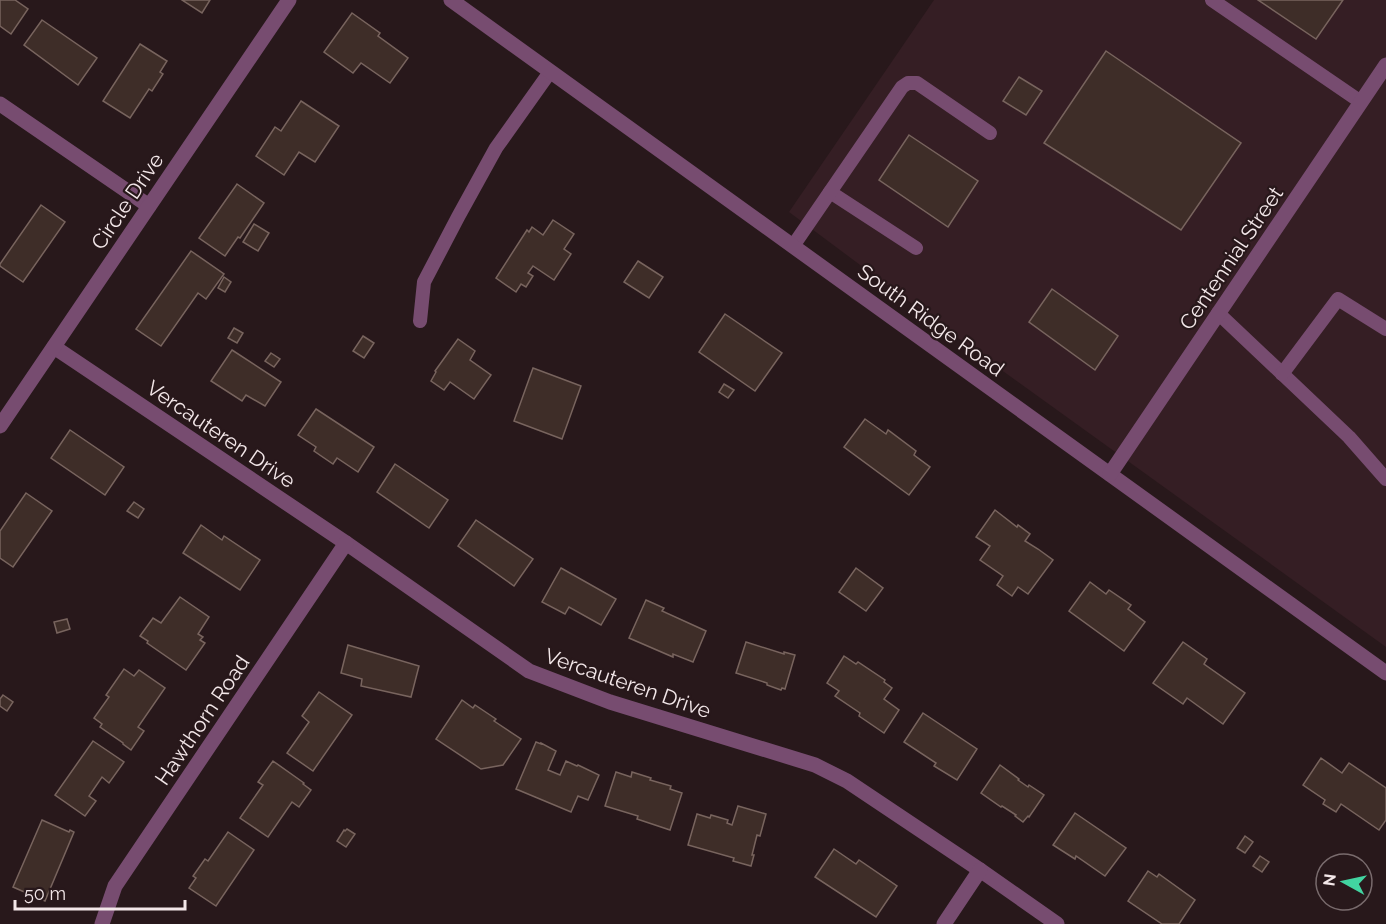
<svg xmlns="http://www.w3.org/2000/svg" width="1386" height="924" viewBox="0 0 1386 924" font-family="Raleway,sans-serif">
<style>
.built{fill:#351e24}
.building{fill:#3e2d28;stroke:#78645e;stroke-width:1.5}
.lines{fill:none;stroke-linecap:round;stroke-linejoin:round}
.lane{stroke:#774c70;stroke-width:14}
.street{stroke:#774c70;stroke-width:15}
.labels{text-anchor:middle;dominant-baseline:central;stroke-width:4.5;stroke-linejoin:round;paint-order:stroke}
.street-label{font-size:21px;fill:#f3e7e9;stroke:#28181b}
</style>
<rect width="100%" height="100%" fill="#28181b"/>
<polygon class="built" points="934,0 1386,0 1386,647 989,361 789,212"/>
<g class="building">
<polygon points="0,0 15,0 28,9 11,34 0,26"/>
<polygon points="182,0 210,0 202,13"/>
<polygon points="1258,0 1343,0 1316,39"/>
<polygon points="352,13 380,33 378,36 408,58 390,83 361,63 353,73 324,52"/>
<polygon points="42,20 97,58 78,85 24,45"/>
<polygon points="140,44 167,61 160,72 163,74 152,91 149,89 130,118 103,101"/>
<polygon points="1106,51 1241,143 1181,230 1044,143"/>
<polygon points="1019,77 1042,91 1026,115 1003,101"/>
<polygon points="301,101 339,126 315,162 299,152 284,175 256,156 275,127 281,131"/>
<polygon points="909,135 978,181 948,227 879,180"/>
<polygon points="237,184 264,203 240,238 238,237 225,256 199,238"/>
<polygon points="41,205 65,222 23,282 0,266 0,264"/>
<polygon points="553,220 574,234 564,249 571,254 554,280 533,266 528,273 533,276 526,287 521,284 516,292 496,278 527,230 529,232 532,227 543,235"/>
<polygon points="254,224 269,233 258,251 243,242"/>
<polygon points="191,251 224,274 206,299 198,293 161,346 136,329"/>
<polygon points="638,261 663,277 649,298 624,282"/>
<polygon points="224,277 231,282 225,292 218,288"/>
<polygon points="1052,289 1118,336 1095,370 1029,322"/>
<polygon points="725,314 782,353 755,391 699,352"/>
<polygon points="234,328 243,333 237,343 228,338"/>
<polygon points="363,336 374,343 364,358 353,351"/>
<polygon points="458,339 475,351 470,360 491,375 474,399 450,382 444,390 431,381 436,372 435,371"/>
<polygon points="232,350 281,382 265,406 246,395 242,401 211,381"/>
<polygon points="271,353 280,359 274,367 265,361"/>
<polygon points="533,368 581,386 562,439 514,421"/>
<polygon points="724,384 734,390 728,398 719,392"/>
<polygon points="316,409 374,447 358,472 337,458 333,464 314,451 316,447 298,435"/>
<polygon points="865,419 886,434 888,430 916,451 914,455 930,467 909,495 844,447"/>
<polygon points="70,430 124,467 105,495 51,458"/>
<polygon points="395,464 448,500 429,528 377,492"/>
<polygon points="26,493 52,511 13,567 0,558 0,531"/>
<polygon points="134,502 144,509 138,518 127,511"/>
<polygon points="995,510 1017,527 1018,525 1030,534 1025,541 1038,549 1053,560 1028,594 1018,587 1012,596 997,585 1003,576 980,560 990,546 976,537"/>
<polygon points="476,520 533,559 514,586 458,546"/>
<polygon points="201,525 222,540 224,536 260,560 240,590 183,553"/>
<polygon points="561,568 616,599 601,625 569,607 565,614 542,602"/>
<polygon points="856,568 883,588 866,611 839,592"/>
<polygon points="1090,582 1106,594 1109,590 1131,605 1128,609 1145,622 1124,651 1069,611"/>
<polygon points="180,597 209,617 198,634 203,637 200,640 205,643 186,670 147,643 148,641 140,636 153,618 161,623"/>
<polygon points="646,600 664,608 662,611 706,631 693,662 673,654 673,657 629,638"/>
<polygon points="67,619 70,629 57,633 54,622"/>
<polygon points="746,642 784,654 784,652 795,655 785,689 782,688 781,690 767,685 767,683 736,673"/>
<polygon points="1183,642 1207,659 1204,664 1245,693 1223,724 1187,698 1183,704 1153,683"/>
<polygon points="348,645 419,666 411,697 361,686 362,679 341,673"/>
<polygon points="844,656 856,664 858,662 885,680 884,682 892,688 884,699 899,710 884,733 859,716 860,713 835,696 839,691 827,683"/>
<polygon points="124,669 134,676 139,670 165,688 138,727 144,731 131,750 123,744 123,743 100,727 102,724 94,718 109,697 106,695"/>
<polygon points="319,692 352,715 313,771 287,753 309,722 302,716"/>
<polygon points="3,695 13,702 7,711 0,706 0,699"/>
<polygon points="462,700 473,708 475,705 496,719 494,721 521,739 503,765 481,769 436,739"/>
<polygon points="923,713 977,749 957,780 934,766 936,763 904,742"/>
<polygon points="93,741 124,762 109,783 102,777 89,796 96,801 85,816 55,795"/>
<polygon points="536,742 541,744 541,743 556,751 548,770 560,775 566,761 577,766 578,765 599,775 588,800 578,796 571,812 516,789"/>
<polygon points="1321,758 1342,773 1349,763 1386,788 1386,820 1379,830 1341,804 1336,812 1323,804 1325,800 1303,785"/>
<polygon points="273,761 304,783 303,784 311,790 299,807 292,802 268,837 240,818 263,785 258,782"/>
<polygon points="1000,765 1019,779 1018,780 1028,787 1029,785 1044,795 1029,817 1028,816 1023,822 1015,816 1016,815 1002,806 1001,807 981,793"/>
<polygon points="616,772 631,777 632,772 651,778 650,780 671,786 670,789 682,793 670,830 637,819 638,816 605,806"/>
<polygon points="738,806 766,814 760,836 757,835 752,855 754,855 751,866 733,861 734,858 688,845 697,814 710,818 711,815 728,820 727,823 732,825"/>
<polygon points="1075,813 1126,848 1105,876 1076,856 1075,859 1053,845"/>
<polygon points="42,820 69,832 70,830 74,832 45,901 13,887"/>
<polygon points="347,829 355,834 346,847 337,841 344,830 345,831"/>
<polygon points="228,832 254,850 216,906 189,888 196,878 193,876 205,859 208,861"/>
<polygon points="1245,836 1253,842 1245,853 1237,848"/>
<polygon points="834,849 856,864 859,860 897,886 876,917 815,877"/>
<polygon points="1260,856 1269,862 1262,872 1253,866"/>
<polygon points="1148,871 1157,877 1159,874 1195,900 1179,924 1162,924 1128,901"/>
</g>
<g class="lines">
<g class="lane">
<polyline points="1212,0 1361,102"/>
<polyline points="830,192 916,248"/>
<polyline points="793,246 902,87 908,83 917,83 990,133"/>
<polyline points="1218,313 1349,437 1386,479"/>
<polyline points="420,321 424,282 458,217 496,148 550,72"/>
<polyline points="1282,374 1338,299 1386,329"/>
</g>
<g class="street">
<polyline points="451,0 1386,673"/>
<polyline points="0,104 149,206"/>
<polyline points="54,347 346,543 529,671 610,702 815,765 847,781 980,870 1057,924"/>
<polyline points="0,426 289,0"/>
<polyline points="1110,474 1386,65"/>
<polyline points="102,924 115,886 346,543"/>
<polyline points="944,924 980,870"/>
</g>
</g>
<g class="labels">
<g class="street-label">
<text transform="translate(127 201) rotate(-56)">Circle Drive</text>
<text transform="translate(1231 258) rotate(-56)">Centennial Street</text>
<text transform="translate(931 320) rotate(36)">South Ridge Road</text>
<text transform="translate(221 434) rotate(34)">Vercauteren Drive</text>
<text transform="translate(628 683) rotate(19)">Vercauteren Drive</text>
<text transform="translate(202 720) rotate(-56)">Hawthorn Road</text>
</g>
</g>
<g transform="translate(1344 882) rotate(278)"><circle r="28" fill="#28181b" stroke="#796b6d" stroke-width="1.5"/>
<path d="M0-4.5L10 22L0 15L-10 22Z" fill="#42d4a1"/>
<text y="-9" font-size="16" font-weight="bold" text-anchor="middle" fill="#f3e7e9">N</text>
</g>
<path d="M15 900v9h170v-9" fill="none" stroke="#f3e7e9" stroke-width="3"/>
<text x="24" y="900" font-size="18" fill="#f3e7e9" stroke="#28181b" stroke-width="4.5" paint-order="stroke">50 m</text>
</svg>
